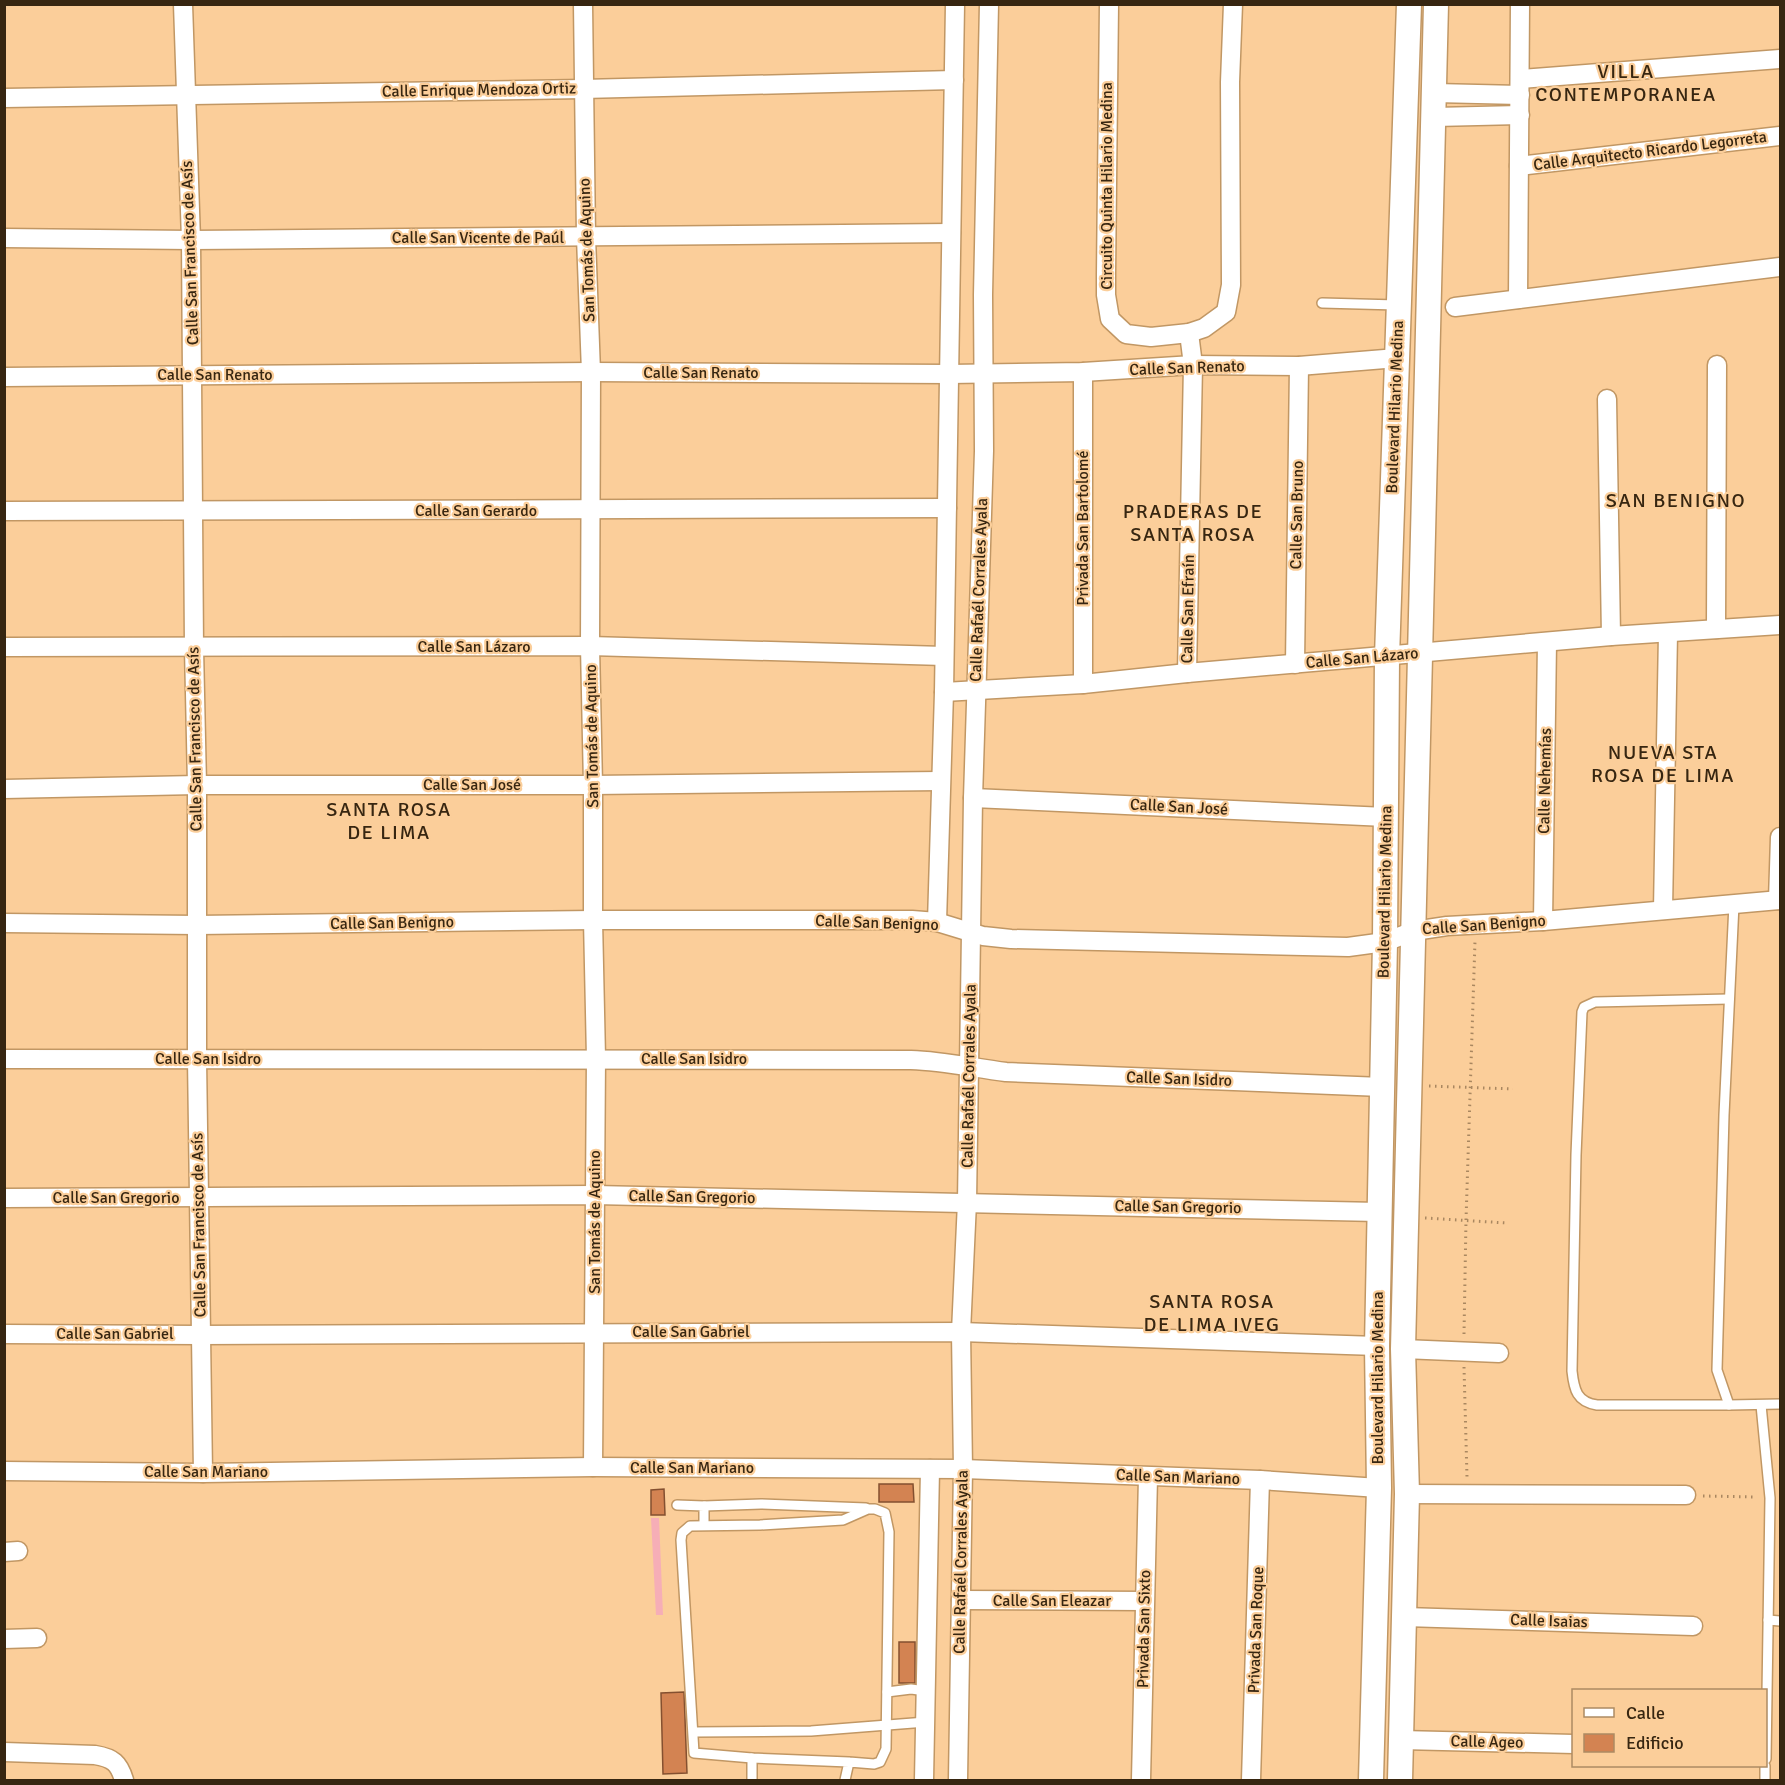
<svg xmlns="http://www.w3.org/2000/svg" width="1785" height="1785" viewBox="0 0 1785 1785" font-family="Signika,sans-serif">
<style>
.green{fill:#f6aeb7}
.building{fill:#d38352;stroke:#845030;stroke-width:1.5}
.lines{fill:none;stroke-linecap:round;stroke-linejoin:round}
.service-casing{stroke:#c19764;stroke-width:12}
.minor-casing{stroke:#c19764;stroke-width:21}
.secondary-casing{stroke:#c19764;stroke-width:27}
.path{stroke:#a98760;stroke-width:3;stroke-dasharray:1.5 4.5;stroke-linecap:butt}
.service{stroke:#fff;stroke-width:9}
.minor{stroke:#fff;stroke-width:18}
.secondary{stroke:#fff;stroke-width:24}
.labels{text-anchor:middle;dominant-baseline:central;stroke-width:4.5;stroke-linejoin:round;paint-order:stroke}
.street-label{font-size:16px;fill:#372611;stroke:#fbce9a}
.quarter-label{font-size:20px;letter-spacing:1.5px;fill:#372611;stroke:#fbce9a}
</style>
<rect width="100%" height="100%" fill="#fbce9a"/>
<polygon class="green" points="651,1518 659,1518 663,1615 656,1615"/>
<g class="building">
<polygon points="879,1484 913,1484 914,1502 879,1502"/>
<polygon points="664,1489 665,1515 651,1515 651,1490"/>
<rect x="899" y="1642" width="16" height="41"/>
<polygon points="684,1692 687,1773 663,1774 661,1693"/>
</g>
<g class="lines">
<defs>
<g id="service">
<polyline points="1322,303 1397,305"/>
<polyline points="1734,904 1724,1115 1717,1370 1729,1405 1780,1404"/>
<path d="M1729,1405h-132c-20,-3 -23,-15 -25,-34l4,-216 6,-143 2,-5 11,-5 134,-3"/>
<polyline points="1761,1405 1770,1498 1766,1759"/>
<polyline points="677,1505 704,1506 704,1525"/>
<polyline points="704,1506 761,1504 866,1508"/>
<polyline points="1768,1620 1780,1621"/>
<polyline points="887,1692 911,1689 926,1691"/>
<polyline points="694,1732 811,1731 926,1722"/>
<polyline points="752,1758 752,1780"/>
<polyline points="845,1780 849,1762 752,1758 694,1753 681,1540 682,1533 690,1526 760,1525 843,1520 868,1509 875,1509 885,1513 889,1532 886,1749 880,1762 874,1764 849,1762"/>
<polyline points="1765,1780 1765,1766"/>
</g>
<g id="minor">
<polyline points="183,4 191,240 194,648 197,785 197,1059 203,1473"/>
<polyline points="583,4 586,237 591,372 590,646 593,785 593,920 596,1058 593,1467"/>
<polyline points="1109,4 1106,274 1106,295 1110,319 1126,334 1151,337 1189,333 1204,328 1226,312 1231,285 1230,82 1233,4"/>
<polyline points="1520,79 1780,59"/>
<polyline points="1435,93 1520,95"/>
<polyline points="4,98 583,89 954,80"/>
<polyline points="1435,117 1520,115"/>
<polyline points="1519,166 1780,136"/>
<polyline points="4,238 191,240 951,233"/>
<polyline points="1518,299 1520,4"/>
<polyline points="1455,307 1780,267"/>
<polyline points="4,377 591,372 949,374 1083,372 1193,365 1299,366 1397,358"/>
<polyline points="1607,399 1611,636"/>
<polyline points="4,511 947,508"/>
<polyline points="1716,629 1717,365"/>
<polyline points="4,647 590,646 944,656"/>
<polyline points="1295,664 1299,366"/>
<polyline points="1187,673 1193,365 1189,333"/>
<polyline points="1083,684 1083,372"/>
<polyline points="944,692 1083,684 1187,673 1611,636 1780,625"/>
<polyline points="4,789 197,785 593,785 940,781"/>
<polyline points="973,798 1386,817"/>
<polyline points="1778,900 1780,837"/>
<polyline points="1663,910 1668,633"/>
<polyline points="1543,921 1547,642"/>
<polyline points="937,922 944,692 955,4"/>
<polyline points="4,923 197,925 593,920 912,920 937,922 983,936 1011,939 1348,947 1385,942 1414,931 1447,926 1543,921 1780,900"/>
<path d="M4,1059l907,1c32,1 63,8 95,12l376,15"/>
<polyline points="4,1198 595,1195 1379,1212"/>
<polyline points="4,1334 200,1335 961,1332 1377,1346"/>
<polyline points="1403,1349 1499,1353"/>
<polyline points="4,1471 203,1473 593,1467 963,1469 1260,1480 1379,1488"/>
<polyline points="1407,1494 1686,1495"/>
<polyline points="4,1552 18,1551"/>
<polyline points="961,1600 1144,1601"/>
<polyline points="1405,1617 1693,1626"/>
<polyline points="4,1639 37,1638"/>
<polyline points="1401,1740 1574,1744"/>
<path d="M4,1752l91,3c18,3 24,8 29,25"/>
<polyline points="924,1780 930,1469"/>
<polyline points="958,1780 963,1469 961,1332 967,1202 973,798 984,451 983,295 989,4"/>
<polyline points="1141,1780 1148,1477"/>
<polyline points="1251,1780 1260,1480"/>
</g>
<g id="secondary">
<polyline points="1371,1780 1379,1488 1377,1346 1385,942 1387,657 1409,4"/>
<polyline points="1400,1780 1407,1494 1403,1349 1436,4"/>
</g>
</defs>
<use href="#service" class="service-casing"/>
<use href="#minor" class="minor-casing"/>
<use href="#secondary" class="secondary-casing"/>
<g class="path">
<polyline points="1429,1086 1513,1089"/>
<polyline points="1425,1218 1507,1223"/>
<polyline points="1464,1334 1466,1220 1475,941"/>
<polyline points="1464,1367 1467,1477"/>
<polyline points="1703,1496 1756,1497"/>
</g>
<use href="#service" class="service"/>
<use href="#minor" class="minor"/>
<use href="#secondary" class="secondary"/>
</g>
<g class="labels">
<g class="street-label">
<text transform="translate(479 90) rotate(-1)">Calle Enrique Mendoza Ortiz</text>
<text transform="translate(1650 151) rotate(-7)">Calle Arquitecto Ricardo Legorreta</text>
<text transform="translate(1107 186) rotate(-90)">Circuito Quinta Hilario Medina</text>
<text x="478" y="238">Calle San Vicente de Paúl</text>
<text transform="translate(587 250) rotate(-92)">San Tomás de Aquino</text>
<text transform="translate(190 253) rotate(-92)">Calle San Francisco de Asís</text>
<text transform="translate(1187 368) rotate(-2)">Calle San Renato</text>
<text x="701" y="373">Calle San Renato</text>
<text x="215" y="375">Calle San Renato</text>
<text transform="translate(1395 407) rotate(-88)">Boulevard Hilario Medina</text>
<text x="476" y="511">Calle San Gerardo</text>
<text transform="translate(1297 515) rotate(-89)">Calle San Bruno</text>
<text transform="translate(1083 528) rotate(-90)">Privada San Bartolomé</text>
<text transform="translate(979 590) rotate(-88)">Calle Rafaél Corrales Ayala</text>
<text transform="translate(1188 609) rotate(-89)">Calle San Efraín</text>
<text x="474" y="647">Calle San Lázaro</text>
<text transform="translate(1362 658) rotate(-5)">Calle San Lázaro</text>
<text transform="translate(592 736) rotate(-91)">San Tomás de Aquino</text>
<text transform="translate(195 739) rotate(-91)">Calle San Francisco de Asís</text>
<text transform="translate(1545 781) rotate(-89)">Calle Nehemías</text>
<text x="472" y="785">Calle San José</text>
<text transform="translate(1179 807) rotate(3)">Calle San José</text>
<text transform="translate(1385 892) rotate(-89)">Boulevard Hilario Medina</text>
<text transform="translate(392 923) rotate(-1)">Calle San Benigno</text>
<text transform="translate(877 923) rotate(2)">Calle San Benigno</text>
<text transform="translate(1484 925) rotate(-4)">Calle San Benigno</text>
<text x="208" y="1059">Calle San Isidro</text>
<text x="694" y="1059">Calle San Isidro</text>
<text transform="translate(969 1076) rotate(-89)">Calle Rafaél Corrales Ayala</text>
<text transform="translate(1179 1079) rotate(2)">Calle San Isidro</text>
<text transform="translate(692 1197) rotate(1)">Calle San Gregorio</text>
<text x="116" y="1198">Calle San Gregorio</text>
<text transform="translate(1178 1207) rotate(1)">Calle San Gregorio</text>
<text transform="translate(595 1222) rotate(-90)">San Tomás de Aquino</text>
<text transform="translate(199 1225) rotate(-91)">Calle San Francisco de Asís</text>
<text x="691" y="1332">Calle San Gabriel</text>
<text x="115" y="1334">Calle San Gabriel</text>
<text transform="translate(1378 1378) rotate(-90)">Boulevard Hilario Medina</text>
<text x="692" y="1468">Calle San Mariano</text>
<text x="206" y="1472">Calle San Mariano</text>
<text transform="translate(1178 1477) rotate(2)">Calle San Mariano</text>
<text transform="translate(961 1562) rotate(-89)">Calle Rafaél Corrales Ayala</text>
<text x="1052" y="1601">Calle San Eleazar</text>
<text transform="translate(1549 1621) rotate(2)">Calle Isaias</text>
<text transform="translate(1144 1629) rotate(-89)">Privada San Sixto</text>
<text transform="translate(1256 1630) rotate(-88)">Privada San Roque</text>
<text transform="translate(1487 1742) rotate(1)">Calle Ageo</text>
</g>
<g class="quarter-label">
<text x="1626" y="71">VILLA<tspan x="1626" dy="23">CONTEMPORANEA</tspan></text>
<text x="1676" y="500">SAN BENIGNO</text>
<text x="1193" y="511">PRADERAS DE<tspan x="1193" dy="23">SANTA ROSA</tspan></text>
<text x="1663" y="752">NUEVA STA<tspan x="1663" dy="23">ROSA DE LIMA</tspan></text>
<text x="389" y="809">SANTA ROSA<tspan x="389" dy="23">DE LIMA</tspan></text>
<text x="1212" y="1301">SANTA ROSA<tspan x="1212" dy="23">DE LIMA IVEG</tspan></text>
</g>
</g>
<rect width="1785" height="1785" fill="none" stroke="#372611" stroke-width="12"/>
<rect x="1572" y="1689" width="195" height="78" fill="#fbce9a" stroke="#ad8b63" stroke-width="1.5"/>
<rect x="1584" y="1708" width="30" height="9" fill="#ffffff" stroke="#ad8b63" stroke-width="1.5"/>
<text x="1626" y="1719" font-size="18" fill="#372611">Calle</text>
<rect x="1584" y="1734" width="30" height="18" fill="#d38352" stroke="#ad8b63" stroke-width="1.5"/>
<text x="1626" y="1749" font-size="18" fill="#372611">Edificio</text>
</svg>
